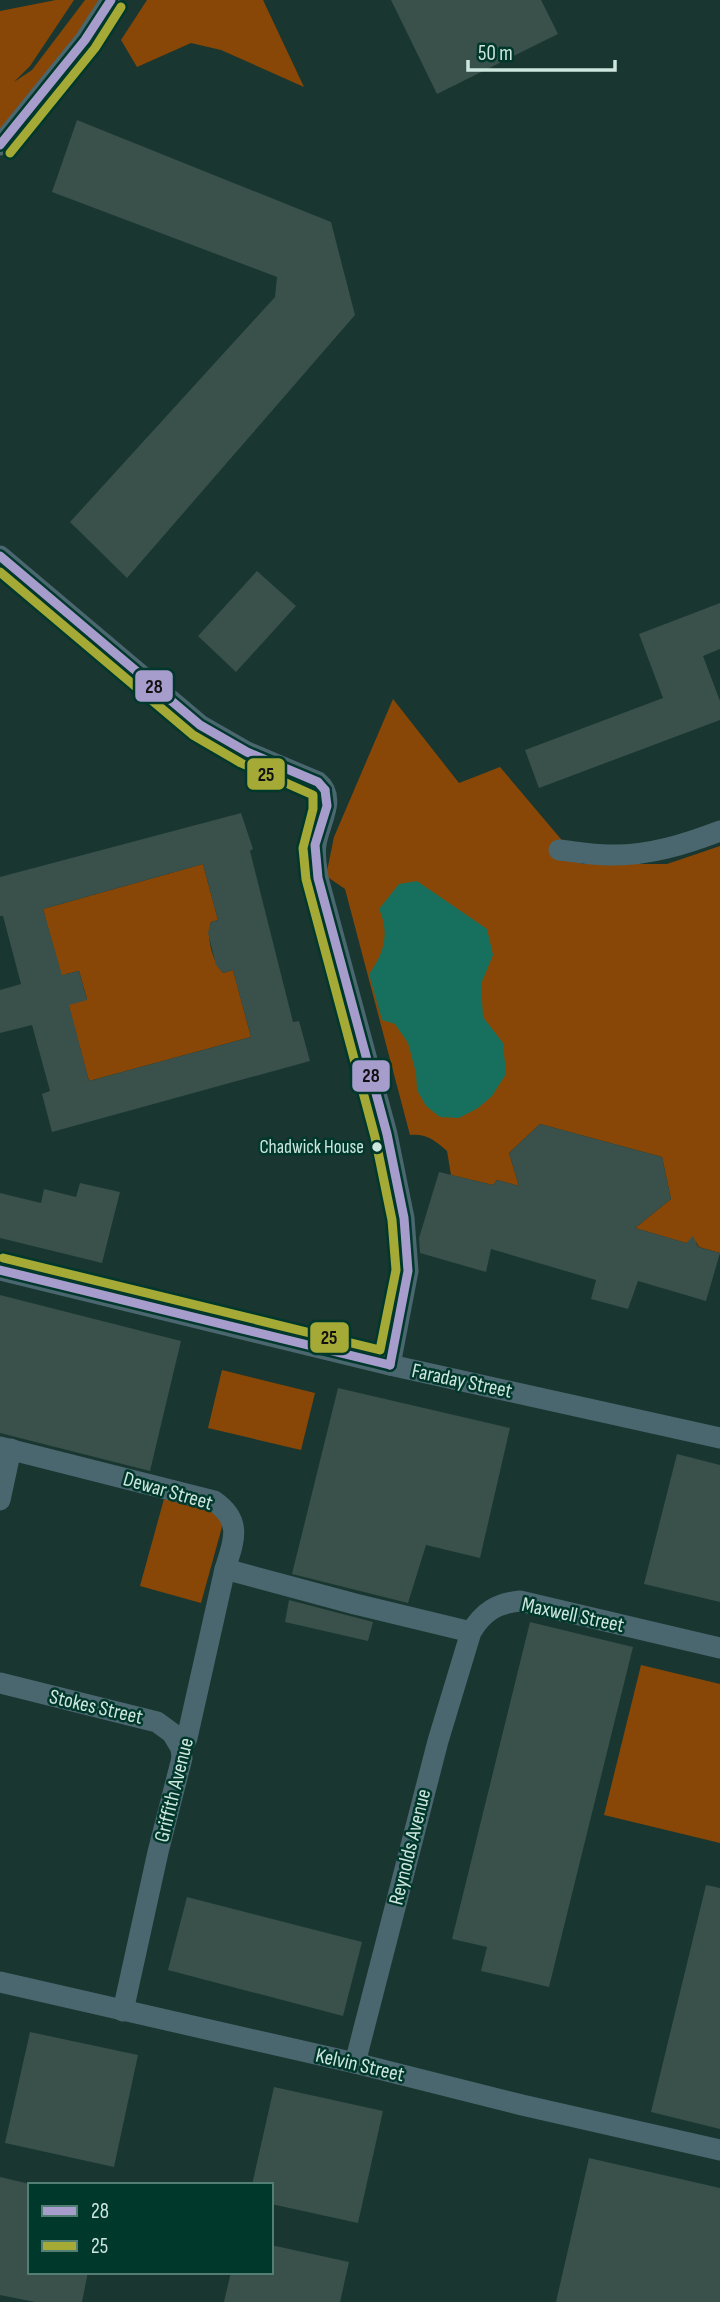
<svg xmlns="http://www.w3.org/2000/svg" width="720" height="2302" viewBox="0 0 720 2302" font-family="'Sofia Sans Condensed',sans-serif">
<style>
.green{fill:#884706}
.water{fill:#16705d}
.building{fill:#39504b;fill-rule:evenodd}
.lines{fill:none;stroke-linecap:round;stroke-linejoin:round}
.minor{stroke:#4a666f;stroke-width:21}
.bus-1-casing{stroke:#00382c;stroke-width:14}
.bus-2-casing{stroke:#00382c;stroke-width:14}
.bus-1{stroke:#a69dcd;stroke-width:9}
.bus-2{stroke:#a5a935;stroke-width:9}
.bus-dot{fill:#cde6de;stroke:#00382c;stroke-width:2.5}
.labels{text-anchor:middle;dominant-baseline:central;stroke-width:5;stroke-linejoin:round;paint-order:stroke}
.bus-label{font-size:19px;fill:#cde6de;stroke:#00382c;text-anchor:end}
.street-label{font-size:21px;fill:#cde6de;stroke:#00382c}
.line-badge{stroke:#00382c;stroke-width:2.5}
.pale-badge-label{font-size:19px;text-anchor:middle;font-weight:bold;fill:#111}
</style>
<rect width="100%" height="100%" fill="#193630"/>
<g class="green">
<polygon points="56,0 74,0 30,66 14,82 32,70 85,0 106,0 0,136 0,11"/>
<polygon points="147,0 263,0 304,87 221,50 191,43 137,67 121,40"/>
<path d="M393,699l66,84 41,-16 82,97h85l53,-18v407l-21,-6 -3,-5 -10,1 -51,-15 36,-29 -9,-42 -122,-33 -31,29 10,33 -22,-6 -4,5 -42,-10 -4,-24c-11,-10 -21,-18 -37,-16l-65,-246 -19,-13 8,-39z"/>
<path d="M203,864l15,56 -7,2c-5,16 1,38 12,51l10,-3 18,67 -162,44 -25,-93 23,11 -8,-28 -13,3 -3,8 -20,-73z"/>
<polygon points="222,1370 315,1393 301,1450 208,1428"/>
<polygon points="164,1499 225,1516 201,1603 140,1586"/>
<polygon points="641,1665 720,1684 720,1843 604,1815"/>
</g>
<path class="water" d="M417,881l70,48 6,26 -12,29 2,33 20,26 3,31 -14,22 -14,12 -19,10 -19,-1 -14,-11 -9,-16 -1,-17 -8,-30 -13,-19 -13,-4 -13,-46c15,-20 21,-41 10,-65l20,-25z"/>
<g class="building">
<polygon points="391,0 541,0 558,34 437,94"/>
<polygon points="77,120 331,222 355,315 127,578 70,522 275,297 277,277 52,192"/>
<polygon points="257,571 296,606 236,672 198,636"/>
<polygon points="720,603 720,649 703,656 720,701 720,720 539,788 525,750 663,698 639,634"/>
<path d="M241,813l12,36 -3,2 43,171 6,-1 11,40 -258,71 -10,-38 8,-3 -18,-66 -32,8v-43l21,-6 -18,-68h-3v-39zM203,864l15,56 -7,2 -3,11 8,32 7,8 10,-3 18,67 -162,44 -20,-76 18,-5 -8,-29 -17,4 -19,-66z"/>
<polygon points="540,1124 662,1157 671,1199 635,1228 686,1243 693,1236 698,1247 720,1253 706,1301 638,1281 628,1309 591,1299 596,1280 491,1249 486,1272 420,1253 419,1238 439,1172 493,1185 497,1180 519,1186 509,1153"/>
<polygon points="80,1183 120,1192 102,1263 0,1238 0,1193 41,1203 44,1189 76,1197"/>
<polygon points="0,1295 181,1341 150,1471 0,1433"/>
<polygon points="338,1388 510,1428 480,1558 426,1545 408,1603 292,1574"/>
<polygon points="677,1454 720,1465 720,1602 644,1584"/>
<polygon points="289,1600 373,1622 368,1641 285,1622"/>
<polygon points="530,1622 633,1647 549,1987 481,1971 487,1947 452,1939"/>
<polygon points="706,1885 720,1888 720,2129 651,2112"/>
<polygon points="187,1897 362,1942 343,2016 168,1970"/>
<polygon points="30,2032 138,2055 114,2167 5,2143"/>
<polygon points="274,2087 383,2111 358,2223 271,2204 271,2185 252,2185"/>
<polygon points="589,2158 720,2188 720,2302 556,2302"/>
<polygon points="0,2177 30,2184 30,2272 88,2272 82,2302 35,2302 0,2295"/>
<polygon points="271,2245 349,2262 340,2302 224,2302 231,2272 271,2272"/>
</g>
<g class="lines">
<g class="minor">
<polyline points="0,145 85,40 111,0"/>
<path d="M0,556l200,169 47,27 71,30c20,17 0,42 -2,63 -2,10 1,23 2,33l69,256 17,84 4,53 -18,94"/>
<path d="M559,850c18,2 37,6 55,5 37,0 72,-11 106,-24"/>
<polyline points="0,1270 390,1365 720,1438"/>
<path d="M0,1447l214,54c29,20 20,40 11,68l130,35 116,28"/>
<polyline points="0,1500 11,1449"/>
<polyline points="0,1683 157,1722 172,1733 181,1748"/>
<polyline points="0,1982 355,2063 522,2105 720,2150"/>
<polyline points="123,2011 158,1852 182,1758 181,1748 187,1738 225,1569"/>
<path d="M355,2063l83,-322 33,-109c12,-20 26,-29 49,-31l200,47"/>
</g>
<defs>
<g id="bus-1">
<polyline points="0,145 85,40 111,0"/>
<polyline points="0,556 200,725 247,752 318,782 325,790"/>
<polyline points="325,790 327,806 315,845 318,878 387,1134 404,1218 408,1271 390,1365"/>
<polyline points="0,1270 390,1365"/>
</g>
<g id="bus-2">
<polyline points="10,153 95,48 121,7"/>
<polyline points="0,572 193,735 241,763 313,795 313,809 303,848 306,879 375,1137 392,1220 396,1270 380,1350 3,1258"/>
</g>
</defs>
<use href="#bus-1" class="bus-1-casing"/>
<use href="#bus-2" class="bus-2-casing"/>
<use href="#bus-1" class="bus-1"/>
<use href="#bus-2" class="bus-2"/>
</g>
<circle class="bus-dot" cx="377" cy="1147" r="6"/>
<g class="labels">
<g class="bus-label">
<text x="364" y="1147">Chadwick House</text>
</g>
<g class="street-label">
<text transform="translate(462 1381) rotate(12)">Faraday Street</text>
<text transform="translate(168 1491) rotate(16)">Dewar Street</text>
<text transform="translate(573 1615) rotate(12)">Maxwell Street</text>
<text transform="translate(96 1707) rotate(13)">Stokes Street</text>
<text transform="translate(174 1790) rotate(-76)">Griffith Avenue</text>
<text transform="translate(410 1847) rotate(-76)">Reynolds Avenue</text>
<text transform="translate(360 2065) rotate(13)">Kelvin Street</text>
</g>
</g>
<g class="line-badge">
<rect x="134" y="669" width="40" height="34" rx="7" fill="#a69dcd"/>
<rect x="246" y="757" width="40" height="34" rx="7" fill="#a5a935"/>
<rect x="351" y="1059" width="40" height="34" rx="7" fill="#a69dcd"/>
<rect x="309" y="1321" width="41" height="33" rx="7" fill="#a5a935"/>
</g>
<g class="pale-badge-label">
<text x="154" y="693">28</text>
<text x="266" y="781">25</text>
<text x="371" y="1082">28</text>
<text x="329" y="1344">25</text>
</g>
<rect x="28" y="2183" width="245" height="91" fill="#00382c" stroke="#527e73" stroke-width="2"/>
<rect x="42" y="2206" width="35" height="10" fill="#a69dcd" stroke="#527e73" stroke-width="2"/>
<text x="91" y="2218" font-size="21" fill="#cde6de">28</text>
<rect x="42" y="2241" width="35" height="10" fill="#a5a935" stroke="#527e73" stroke-width="2"/>
<text x="91" y="2253" font-size="21" fill="#cde6de">25</text>
<path d="M468 60v10h147v-10" fill="none" stroke="#cde6de" stroke-width="3.5"/>
<text x="478" y="60" font-size="21" fill="#cde6de" stroke="#00382c" stroke-width="5" paint-order="stroke">50 m</text>
</svg>
